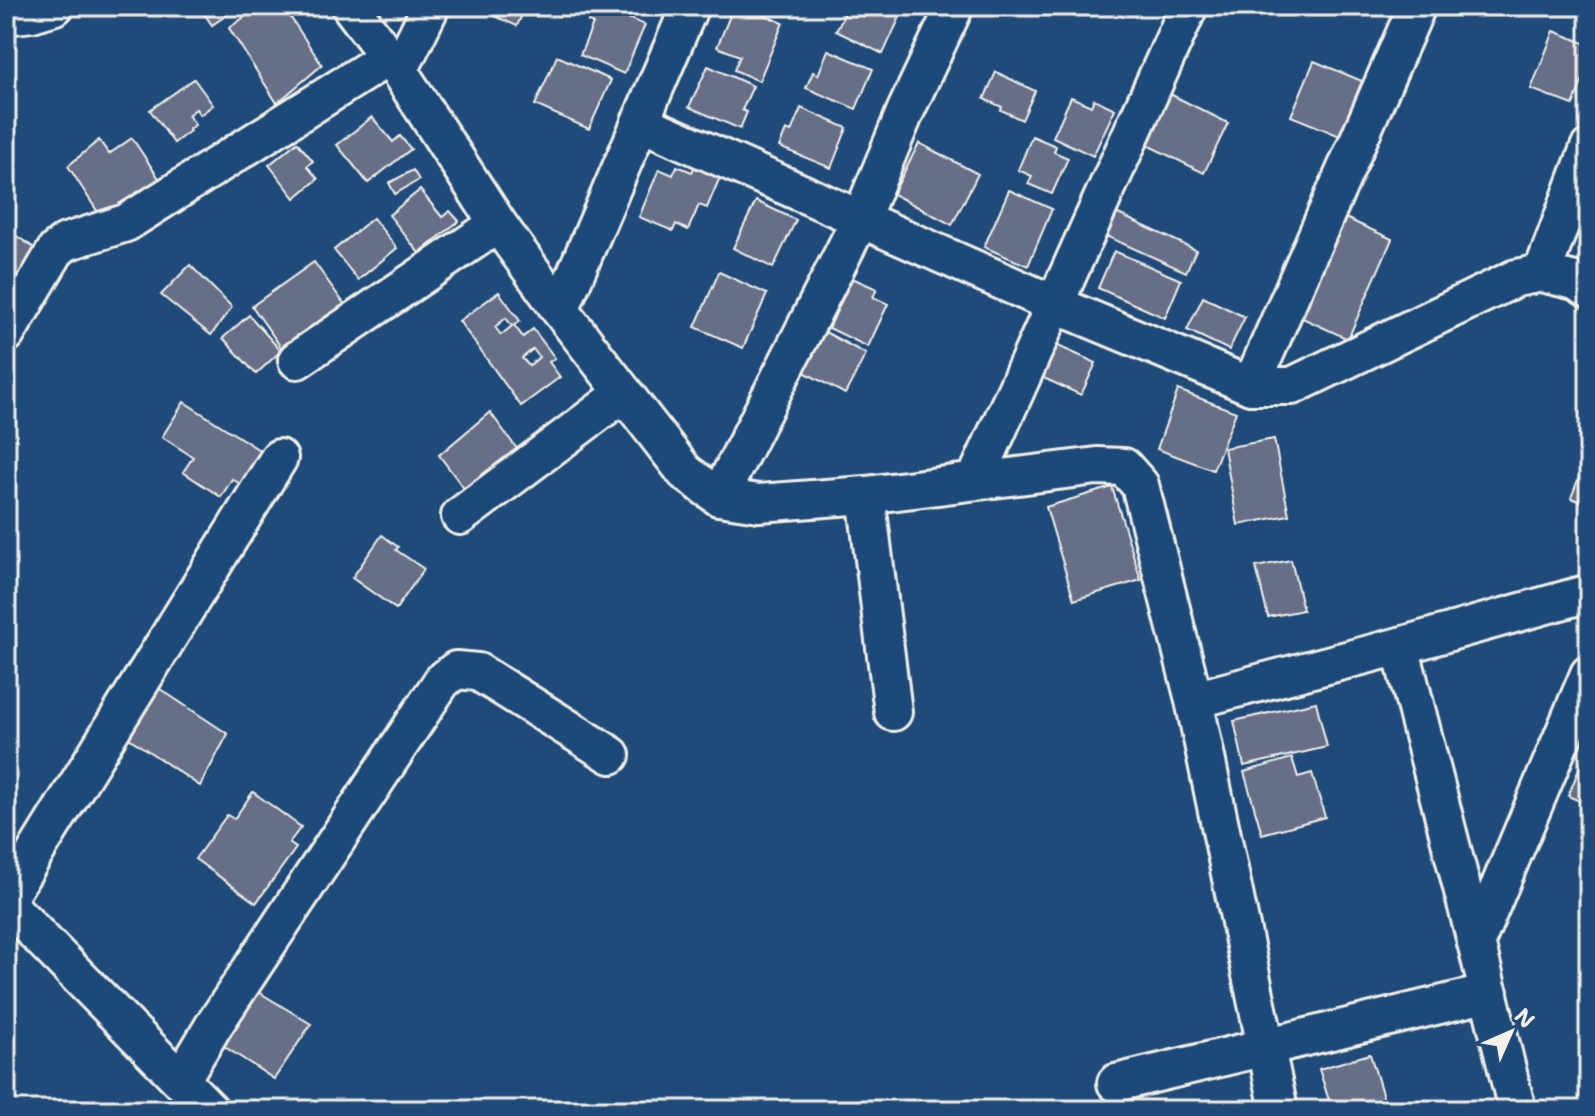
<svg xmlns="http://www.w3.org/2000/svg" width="1595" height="1116" viewBox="0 0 1595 1116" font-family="'Shantell Sans',sans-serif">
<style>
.building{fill:#666e88;stroke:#f4f1e8;stroke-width:2;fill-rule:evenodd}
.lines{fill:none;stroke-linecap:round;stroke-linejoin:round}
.minor-casing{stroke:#f4f1e8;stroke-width:42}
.minor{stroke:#1f4a7a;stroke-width:36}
</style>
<rect width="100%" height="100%" fill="#1f4a7a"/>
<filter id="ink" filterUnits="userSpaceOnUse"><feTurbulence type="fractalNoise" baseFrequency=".0125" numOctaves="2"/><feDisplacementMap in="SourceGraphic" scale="16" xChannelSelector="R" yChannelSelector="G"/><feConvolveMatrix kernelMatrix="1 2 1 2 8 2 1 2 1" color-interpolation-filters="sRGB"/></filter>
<g filter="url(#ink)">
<g class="building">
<polygon points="199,6 240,6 212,25"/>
<polygon points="260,6 283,6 322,65 277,103 229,28"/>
<polygon points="473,6 526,6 517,26"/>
<polygon points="595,6 600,6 645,25 624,74 580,55 593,24 588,22"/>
<polygon points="734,6 744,6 783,23 759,81 734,70 740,56 717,47"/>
<polygon points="848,6 905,6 883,54 836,31"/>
<polygon points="1554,31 1589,45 1589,64 1573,105 1531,89"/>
<polygon points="828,50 873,69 856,109 806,88 813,72 818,75"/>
<polygon points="557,56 611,80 589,129 535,105"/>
<polygon points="1314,61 1362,81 1340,136 1291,116"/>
<polygon points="708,66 753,86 742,110 747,112 740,129 689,107"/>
<polygon points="996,72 1035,91 1022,120 1001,110 1002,107 984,99"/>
<polygon points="194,79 213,105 200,115 196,109 188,115 195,125 189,129 190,131 174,143 150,110"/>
<polygon points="1158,88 1228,123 1204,173 1133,138"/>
<polygon points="1071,97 1091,106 1094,99 1115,109 1093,156 1053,137"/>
<polygon points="801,108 847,128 831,168 779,147 786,130 791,132"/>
<polygon points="372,117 393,142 400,136 411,149 368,183 337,145"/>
<polygon points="1032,136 1056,146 1054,152 1068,158 1052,194 1028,184 1032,176 1018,170"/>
<polygon points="132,138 160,180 103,220 68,166 99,140 109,154"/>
<polygon points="297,142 313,161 307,166 318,179 295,198 269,165"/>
<polygon points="919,143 978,174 952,225 893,194"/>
<polygon points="677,166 692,172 695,166 720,177 707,208 699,205 688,230 676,224 673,231 639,217 659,169 673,175"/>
<polygon points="413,170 419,180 395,194 389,183"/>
<polygon points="420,190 442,217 450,211 459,221 419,253 389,215"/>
<polygon points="1009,190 1052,209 1028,266 984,247"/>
<polygon points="756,201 796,220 773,268 733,248"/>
<polygon points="1116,213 1196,250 1186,272 1106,236"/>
<polygon points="1343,217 1392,239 1348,339 1298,316"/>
<polygon points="373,218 397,248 358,280 334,250"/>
<polygon points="6,229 48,257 17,303 6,296"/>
<polygon points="1114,251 1181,280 1165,318 1098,288"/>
<polygon points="314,262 345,305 283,350 252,306"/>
<polygon points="190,265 232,307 211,335 161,295"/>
<polygon points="719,272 767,294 743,348 695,327"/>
<polygon points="852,278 877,289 873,297 888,304 868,347 829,328"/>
<path d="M499,292l21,29 -6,4 9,12 10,-8 22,29 -6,4 11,15 -39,29 -62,-85zM506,318l6,8 -11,9 -6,-8zM533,349l6,8 -10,9 -7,-8z"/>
<polygon points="1203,297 1245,317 1229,350 1187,330"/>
<polygon points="249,315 281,351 256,374 223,338"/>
<polygon points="825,332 866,354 845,394 804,372"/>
<polygon points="1054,344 1096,363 1081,395 1039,376"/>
<polygon points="1178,390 1236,412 1213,470 1157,449"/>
<polygon points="184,402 261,451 240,484 232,479 221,497 183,472 193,457 162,437"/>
<polygon points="490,412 520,453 468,494 439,455"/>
<polygon points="1274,439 1289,515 1238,525 1224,448"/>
<polygon points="1589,451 1589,505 1571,498"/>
<polygon points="1112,487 1141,580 1074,600 1046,507"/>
<polygon points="382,535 398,547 396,550 424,569 396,609 352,578"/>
<polygon points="1291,560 1303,610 1268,617 1256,567"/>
<polygon points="151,683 228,734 200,786 123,734"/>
<polygon points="1316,702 1327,747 1244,766 1234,721"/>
<polygon points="1589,745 1589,805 1568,796"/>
<polygon points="1292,758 1298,777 1312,773 1325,817 1262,834 1244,772"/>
<polygon points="253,792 301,827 289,843 296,848 256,903 195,859 227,815 234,819"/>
<polygon points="257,991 311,1024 274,1079 222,1045"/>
<polygon points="1370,1054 1387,1110 1332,1110 1319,1069"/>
</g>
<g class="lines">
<defs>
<g id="minor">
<polyline points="350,6 399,71 498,224 560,310 685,472 719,497 759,503 866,495 1097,466 1124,467 1140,485 1194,700 1279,1110"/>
<polyline points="6,16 32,13 55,6"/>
<polyline points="399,71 431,6"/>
<polyline points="640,122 1054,304 1251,386 1292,386 1516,278 1542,273 1575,281 1589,289"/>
<polyline points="1542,273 1589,148"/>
<polyline points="560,310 690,6"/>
<polyline points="6,334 56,250 66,242 126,223 388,57"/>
<polyline points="297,360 498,224"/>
<polyline points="1251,386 1417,6"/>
<polyline points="975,481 1189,6"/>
<polyline points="866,495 893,712"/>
<polyline points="719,497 861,218 906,110 955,6"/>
<polyline points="460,516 624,393"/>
<polyline points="1400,646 1476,942 1517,1110"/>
<polyline points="1194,700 1400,646 1589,593"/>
<polyline points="6,900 279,458"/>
<polyline points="6,903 210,1110"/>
<polyline points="1476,942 1589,674"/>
<polyline points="181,1080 214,1025 442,681 456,670 478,672 611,755"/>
<polyline points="1116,1083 1489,993"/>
</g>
</defs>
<use href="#minor" class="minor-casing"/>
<use href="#minor" class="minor"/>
</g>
</g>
<rect width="1595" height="1116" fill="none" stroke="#1f4a7a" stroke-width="32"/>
<rect x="16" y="16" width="1563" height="1084" fill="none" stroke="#f4f1e8" stroke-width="3" filter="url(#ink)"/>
<g transform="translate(1511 1032) rotate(45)" stroke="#1f4a7a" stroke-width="6" paint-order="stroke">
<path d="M0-6L14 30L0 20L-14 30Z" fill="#f4f1e8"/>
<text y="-12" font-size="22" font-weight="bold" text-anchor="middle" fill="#f4f1e8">N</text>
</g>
</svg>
